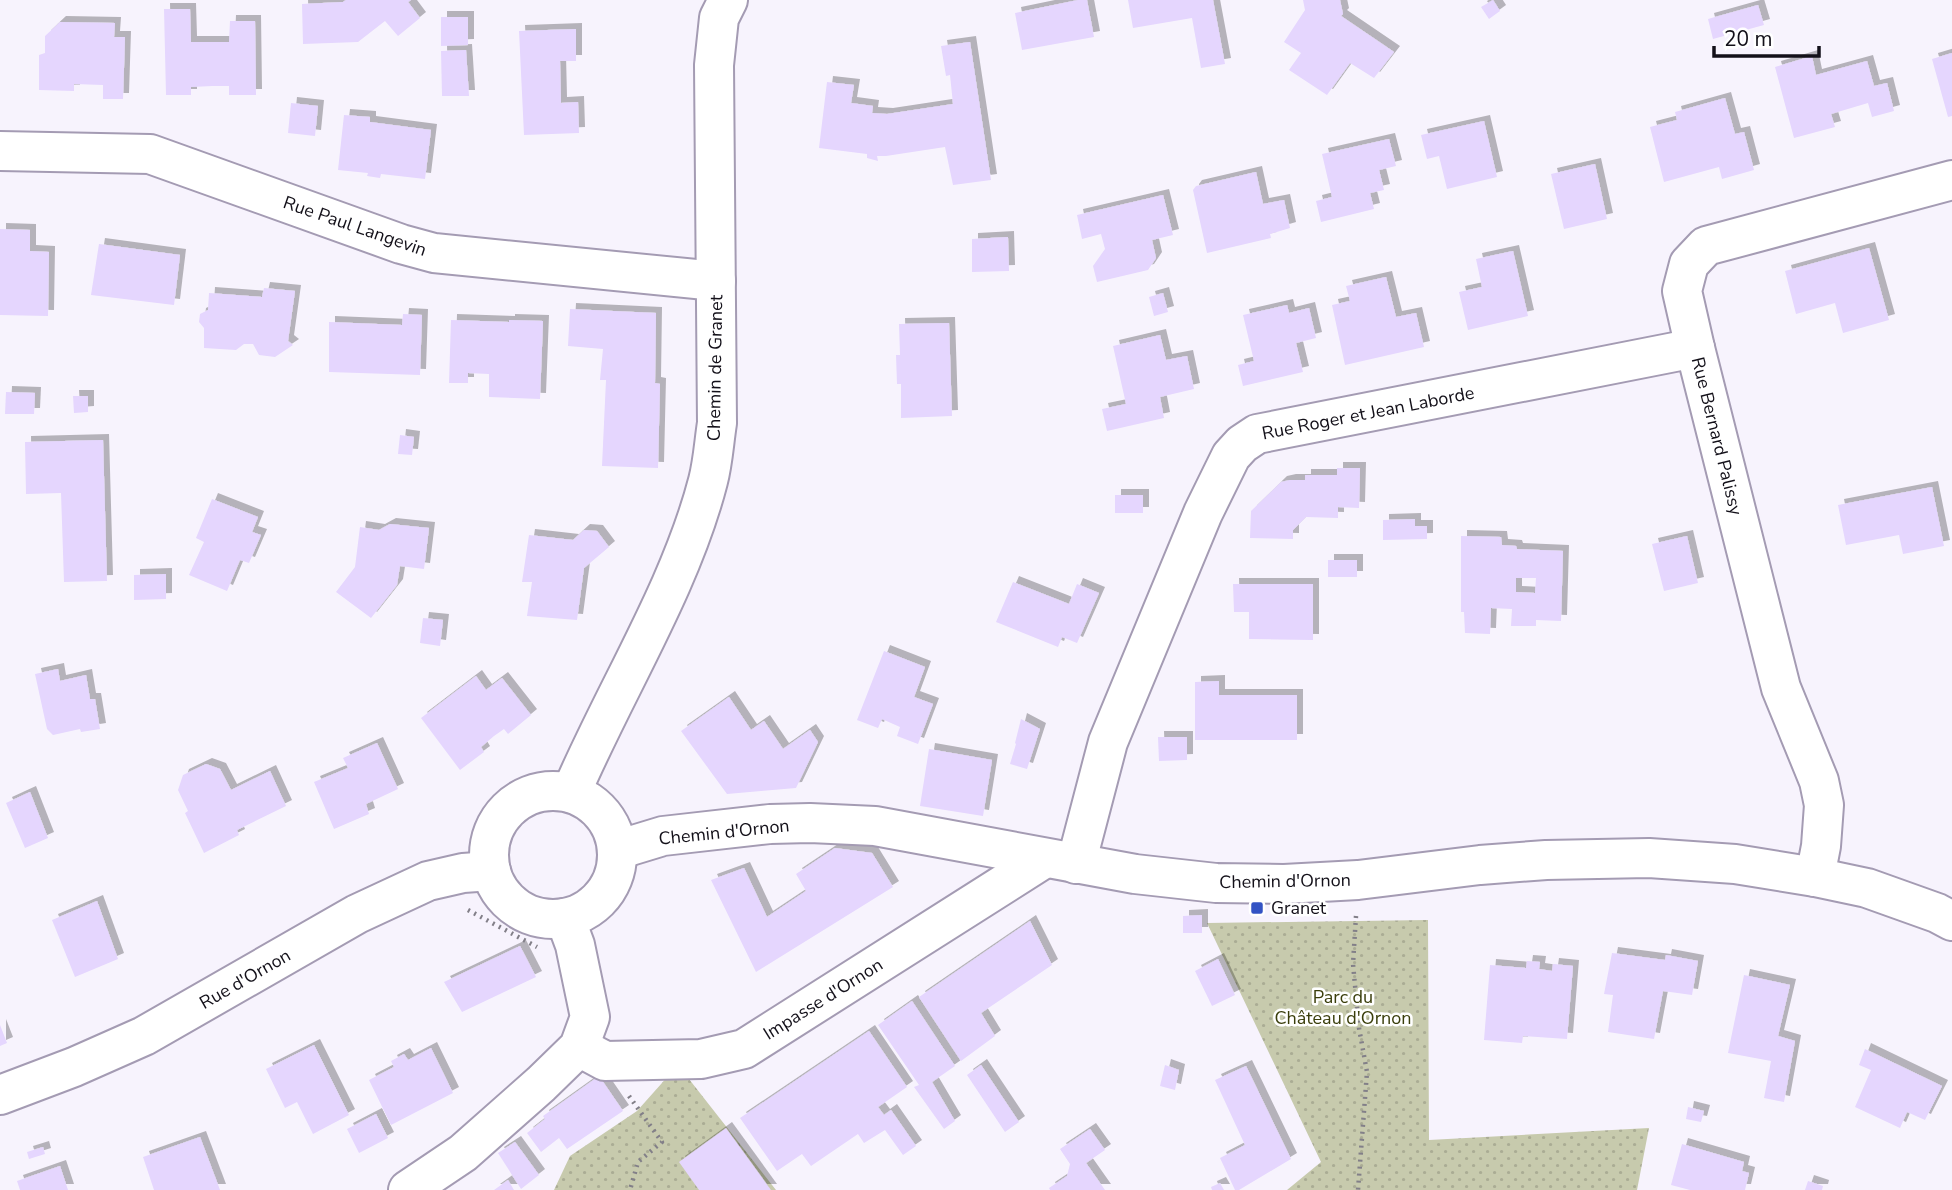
<svg xmlns="http://www.w3.org/2000/svg" width="1952" height="1190" viewBox="0 0 1952 1190" font-family="'Nunito Sans',sans-serif">
<style>
.green{fill:url(#green-dots)}
.building{fill:#e5d6fe;fill-rule:evenodd;filter:url(#shadow)}
.lines{fill:none;stroke-linecap:round;stroke-linejoin:round}
.minor-casing{stroke:#a49bb3;stroke-width:42}
.tertiary-casing{stroke:#a49bb3;stroke-width:42}
.path{stroke:#827f88;stroke-width:4.5;stroke-dasharray:2 5;stroke-linecap:butt}
.minor{stroke:#fff;stroke-width:38}
.tertiary{stroke:#fff;stroke-width:38}
.poi-dot{fill:#3353c4;stroke:#fff;stroke-width:2.5}
.labels{text-anchor:middle;dominant-baseline:central;stroke-width:5;stroke-linejoin:round;paint-order:stroke}
.street-label{font-size:18px;fill:#131019;stroke:#fff}
.poi-label{font-size:18px;fill:#131019;stroke:#fff;text-anchor:start}
.park-label{font-size:18px;fill:#3a3e0b;stroke:#fff}
</style>
<defs>
<pattern id="green-dots" width="8" height="8" patternUnits="userSpaceOnUse" patternTransform="scale(1.75)"><rect width="8" height="8" fill="#c7caad"/><path d="M2 2h.1M6 6h.1" fill="none" stroke="#aaac94" stroke-width="1.8" stroke-linecap="round"/></pattern>
<filter id="shadow"><feDropShadow dx="6" dy="-6" stdDeviation="0" flood-color="#0004"/></filter>
</defs>
<rect width="100%" height="100%" fill="#f7f3fd"/>
<g class="green">
<polygon points="1428,920 1429,1140 1649,1128 1637,1190 1287,1190 1321,1162 1207,923"/>
<polygon points="678,1065 776,1190 554,1190 570,1156 637,1111"/>
</g>
<g class="building">
<polygon points="346,0 411,0 408,2 420,18 398,36 385,21 358,42 303,44 302,4 343,2"/>
<polygon points="1078,0 1087,0 1094,37 1022,50 1015,13"/>
<polygon points="1128,0 1213,0 1225,64 1201,68 1192,18 1133,28"/>
<polygon points="1303,0 1340,0 1343,14 1341,16 1394,52 1374,78 1350,63 1327,95 1289,70 1301,53 1284,42 1305,10"/>
<polygon points="1493,0 1500,11 1489,19 1481,7"/>
<polygon points="1758,5 1764,25 1713,39 1708,19"/>
<polygon points="164,9 190,9 191,42 229,42 230,21 255,21 256,95 229,95 229,86 213,86 191,87 191,95 166,95"/>
<polygon points="441,17 468,17 468,45 441,46"/>
<polygon points="60,22 115,23 114,37 125,37 123,99 103,99 103,85 74,84 74,91 39,90 39,55 45,53 45,36"/>
<polygon points="576,29 576,61 560,61 561,103 578,102 579,133 524,135 519,31"/>
<polygon points="970,42 991,180 953,185 945,147 886,156 877,156 878,161 867,158 867,154 819,148 827,82 854,85 851,103 873,106 872,113 887,114 953,104 950,75 946,76 941,46"/>
<polygon points="466,50 469,96 442,96 441,51"/>
<polygon points="1952,53 1952,116 1948,117 1932,59"/>
<polygon points="1812,56 1816,75 1867,61 1874,86 1887,83 1894,111 1872,117 1868,103 1831,114 1835,127 1794,138 1775,67"/>
<polygon points="1725,98 1735,134 1744,132 1754,170 1722,179 1719,167 1664,182 1650,127 1677,120 1675,112"/>
<polygon points="291,103 318,106 315,136 288,133"/>
<polygon points="344,115 370,117 370,122 431,130 425,179 381,174 380,178 367,176 368,173 338,170"/>
<polygon points="1484,121 1497,177 1447,189 1439,156 1427,159 1421,135"/>
<polygon points="1389,139 1396,166 1379,170 1384,190 1370,193 1374,209 1321,222 1316,201 1332,197 1322,154"/>
<polygon points="1595,164 1607,219 1564,229 1551,174"/>
<polygon points="1256,172 1263,204 1284,200 1290,228 1270,234 1271,238 1207,253 1193,190 1196,186"/>
<polygon points="1163,195 1173,235 1152,240 1156,258 1148,270 1097,282 1093,266 1105,249 1101,234 1082,239 1077,215"/>
<polygon points="0,229 30,230 30,251 49,252 48,316 0,315"/>
<polygon points="1008,237 1009,271 972,272 972,239"/>
<polygon points="99,244 180,255 174,305 91,295"/>
<polygon points="1869,248 1889,320 1843,333 1835,303 1796,314 1785,271"/>
<polygon points="1513,251 1528,316 1468,330 1459,292 1482,287 1476,259"/>
<polygon points="1386,277 1396,317 1416,313 1424,347 1345,365 1332,305 1350,301 1346,286"/>
<polygon points="264,288 295,291 288,341 293,345 275,357 259,355 253,344 244,344 236,350 204,348 204,328 199,322 200,314 208,310 209,293 262,297"/>
<polygon points="1163,293 1168,312 1154,316 1149,297"/>
<polygon points="1287,305 1289,313 1309,308 1316,338 1296,343 1303,372 1243,386 1238,365 1254,361 1243,315"/>
<polygon points="570,309 656,313 655,383 660,384 658,468 602,466 606,380 600,380 603,349 568,346"/>
<polygon points="403,314 422,315 420,375 329,372 329,322 402,325"/>
<polygon points="451,320 509,322 509,320 543,321 540,399 489,397 489,374 468,373 468,383 449,383"/>
<polygon points="949,323 952,416 901,418 901,384 897,384 896,355 900,355 899,324"/>
<polygon points="1160,335 1166,360 1187,356 1194,389 1160,397 1164,418 1107,431 1102,409 1126,404 1113,346"/>
<polygon points="6,392 35,393 34,414 5,414"/>
<polygon points="73,396 88,396 88,412 74,413"/>
<polygon points="400,435 414,437 412,455 398,454"/>
<polygon points="103,440 107,581 64,582 61,493 26,494 25,442"/>
<polygon points="1337,468 1360,468 1359,508 1338,507 1338,518 1306,517 1293,530 1293,539 1250,538 1251,511 1281,482 1290,480 1305,480 1305,475 1337,475"/>
<polygon points="1932,487 1944,546 1903,554 1899,535 1846,545 1838,505"/>
<rect x="1115" y="495" width="28" height="18"/>
<polygon points="212,499 258,517 252,532 261,535 249,563 240,560 227,591 189,575 204,542 196,538"/>
<polygon points="1415,519 1415,526 1427,526 1427,539 1383,540 1383,520"/>
<polygon points="390,524 429,528 424,569 400,566 397,585 371,618 336,592 355,567 360,527 379,530"/>
<polygon points="584,530 597,531 609,547 584,568 577,620 527,616 532,582 522,582 529,535 573,540"/>
<path d="M1461,536l40,1 1,8 14,1 1,3 46,2 -2,70 -25,-1v6h-25l1,-17 -21,-1 -1,26 -25,-1 -1,-21h-3zM1516,578h20l-1,15 -19,-1z"/>
<polygon points="1687,536 1698,583 1664,591 1652,544"/>
<rect x="1328" y="560" width="29" height="17"/>
<polygon points="166,574 166,599 134,600 134,575"/>
<polygon points="1013,582 1069,604 1077,584 1099,593 1077,643 1062,637 1058,647 996,622"/>
<polygon points="1233,584 1313,584 1313,640 1249,639 1249,612 1234,612"/>
<polygon points="423,618 443,620 440,646 420,643"/>
<polygon points="884,651 925,667 914,697 933,704 918,744 897,736 900,727 882,719 878,728 857,720"/>
<polygon points="58,669 60,681 86,675 90,699 95,699 100,729 81,732 80,729 53,735 47,729 35,674"/>
<polygon points="476,676 486,690 502,678 531,715 508,734 504,729 494,736 481,747 484,752 460,770 421,718"/>
<polygon points="1219,681 1219,695 1297,695 1297,740 1195,740 1195,682"/>
<polygon points="729,697 751,730 764,721 783,749 810,730 818,742 796,788 727,794 681,731"/>
<polygon points="1021,719 1040,729 1027,769 1010,764 1016,744 1015,743"/>
<polygon points="1158,737 1187,737 1187,760 1159,761"/>
<polygon points="377,743 398,789 366,804 369,814 334,829 314,782 348,768 343,758"/>
<polygon points="929,749 992,760 983,816 920,806"/>
<polygon points="206,764 220,769 231,790 270,771 286,806 237,830 239,835 204,853 185,813 188,811 178,790 183,775"/>
<polygon points="30,792 48,838 25,848 6,803"/>
<polygon points="835,848 872,853 893,887 756,972 711,880 744,868 767,917 806,891 796,874"/>
<polygon points="97,901 118,959 75,977 52,920"/>
<polygon points="1202,915 1202,933 1183,933 1183,916"/>
<polygon points="1030,921 1052,965 981,1013 995,1036 961,1061 919,997"/>
<polygon points="520,946 536,977 462,1012 444,982"/>
<polygon points="1612,953 1665,960 1666,955 1698,961 1692,995 1663,991 1654,1039 1608,1032 1613,995 1604,994"/>
<polygon points="1218,959 1235,995 1212,1006 1195,971"/>
<polygon points="1527,961 1540,962 1539,969 1552,971 1553,964 1573,966 1567,1039 1523,1036 1522,1043 1484,1040 1490,965 1526,968"/>
<polygon points="1744,975 1790,985 1778,1036 1795,1041 1784,1102 1764,1098 1771,1061 1728,1053"/>
<polygon points="912,1001 955,1066 932,1082 955,1121 944,1129 914,1087 919,1085 878,1025"/>
<polygon points="0,1025 7,1043 0,1046"/>
<polygon points="869,1031 907,1087 878,1107 884,1115 891,1110 916,1146 903,1155 885,1130 864,1143 858,1134 811,1166 802,1154 777,1171 740,1118"/>
<polygon points="314,1045 349,1115 313,1134 297,1102 285,1108 266,1069"/>
<polygon points="431,1048 453,1093 391,1125 369,1080 394,1067 391,1061 404,1054 408,1060"/>
<polygon points="1865,1049 1942,1086 1925,1120 1907,1112 1900,1128 1855,1107 1871,1070 1859,1065"/>
<polygon points="981,1065 1019,1122 1005,1132 967,1075"/>
<polygon points="1165,1065 1179,1070 1175,1090 1160,1086"/>
<polygon points="1246,1066 1291,1159 1239,1190 1235,1190 1220,1158 1245,1145 1215,1080"/>
<polygon points="599,1076 623,1111 567,1149 559,1138 541,1152 527,1133 545,1119 543,1116"/>
<polygon points="1688,1107 1704,1111 1701,1122 1686,1119"/>
<polygon points="376,1114 388,1138 359,1153 347,1129"/>
<polygon points="726,1128 771,1190 699,1190 679,1162"/>
<polygon points="1090,1129 1105,1150 1086,1163 1105,1190 1050,1190 1049,1188 1067,1176 1070,1164 1060,1149"/>
<polygon points="200,1137 220,1190 154,1190 143,1157"/>
<polygon points="515,1142 539,1175 521,1189 498,1153"/>
<polygon points="1682,1144 1744,1162 1742,1171 1749,1173 1745,1190 1690,1190 1671,1185"/>
<polygon points="43,1147 45,1154 29,1159 27,1152"/>
<polygon points="60,1166 68,1190 20,1190 17,1181"/>
<polygon points="508,1180 514,1190 494,1190"/>
<polygon points="1808,1181 1823,1186 1822,1190 1805,1190"/>
<polygon points="1220,1183 1224,1190 1212,1190 1211,1187"/>
</g>
<g class="lines">
<defs>
<g id="minor">
<polyline points="0,151 150,154 401,244 434,253 716,281"/>
<path d="M571,793c44,-103 109,-204 137,-312 5,-19 6,-39 9,-58l-3,-358 5,-47 9,-18"/>
<polyline points="1076,864 1108,742 1203,513 1231,456 1242,444 1257,434 1695,348"/>
<polyline points="1815,877 1821,846 1824,805 1819,781 1781,688 1695,348 1682,291 1689,264 1706,246 1952,180"/>
<polyline points="579,1047 605,1061 701,1059 744,1049 1045,858"/>
<polyline points="408,1190 463,1153 541,1084 579,1047 590,1017 575,945 565,918"/>
</g>
<g id="tertiary">
<circle cx="553" cy="855" r="64"/>
<polyline points="617,850 663,836 770,824 810,823 875,826 1135,874 1216,883 1284,884 1358,880 1480,865 1546,860 1649,858 1735,864 1815,877 1867,888 1937,913 1952,921"/>
<polyline points="0,1095 74,1067 144,1036 357,914 428,881 463,873 491,871"/>
</g>
</defs>
<use href="#minor" class="minor-casing"/>
<use href="#tertiary" class="tertiary-casing"/>
<g class="path">
<polyline points="468,910 537,947"/>
<polyline points="1356,916 1353,964 1359,1028 1367,1072 1358,1190"/>
<polyline points="629,1096 662,1142 638,1162 630,1190"/>
</g>
<use href="#minor" class="minor"/>
<use href="#tertiary" class="tertiary"/>
</g>
<rect class="poi-dot" x="1250" y="901" width="14" height="14" rx="3.5"/>
<g class="labels">
<g class="street-label">
<text transform="translate(355 226) rotate(19)">Rue Paul Langevin</text>
<text transform="translate(715 368) rotate(-89)">Chemin de Granet</text>
<text transform="translate(1368 413) rotate(-11)">Rue Roger et Jean Laborde</text>
<text transform="translate(1717 436) rotate(76)">Rue Bernard Palissy</text>
<text transform="translate(724 832) rotate(-6)">Chemin d'Ornon</text>
<text transform="translate(1285 881) rotate(-1)">Chemin d'Ornon</text>
<text transform="translate(245 979) rotate(-30)">Rue d'Ornon</text>
<text transform="translate(823 999) rotate(-32)">Impasse d'Ornon</text>
</g>
<g class="poi-label">
<text x="1271" y="908">Granet</text>
</g>
<g class="park-label">
<text x="1343" y="997">Parc du<tspan x="1343" dy="21">Château d'Ornon</tspan></text>
</g>
</g>
<path d="M1714 46v10h105v-10" fill="none" stroke="#131019" stroke-width="3.5"/>
<text x="1724" y="46" font-size="21" fill="#131019" stroke="#ffffff" stroke-width="5" paint-order="stroke">20 m</text>
</svg>
